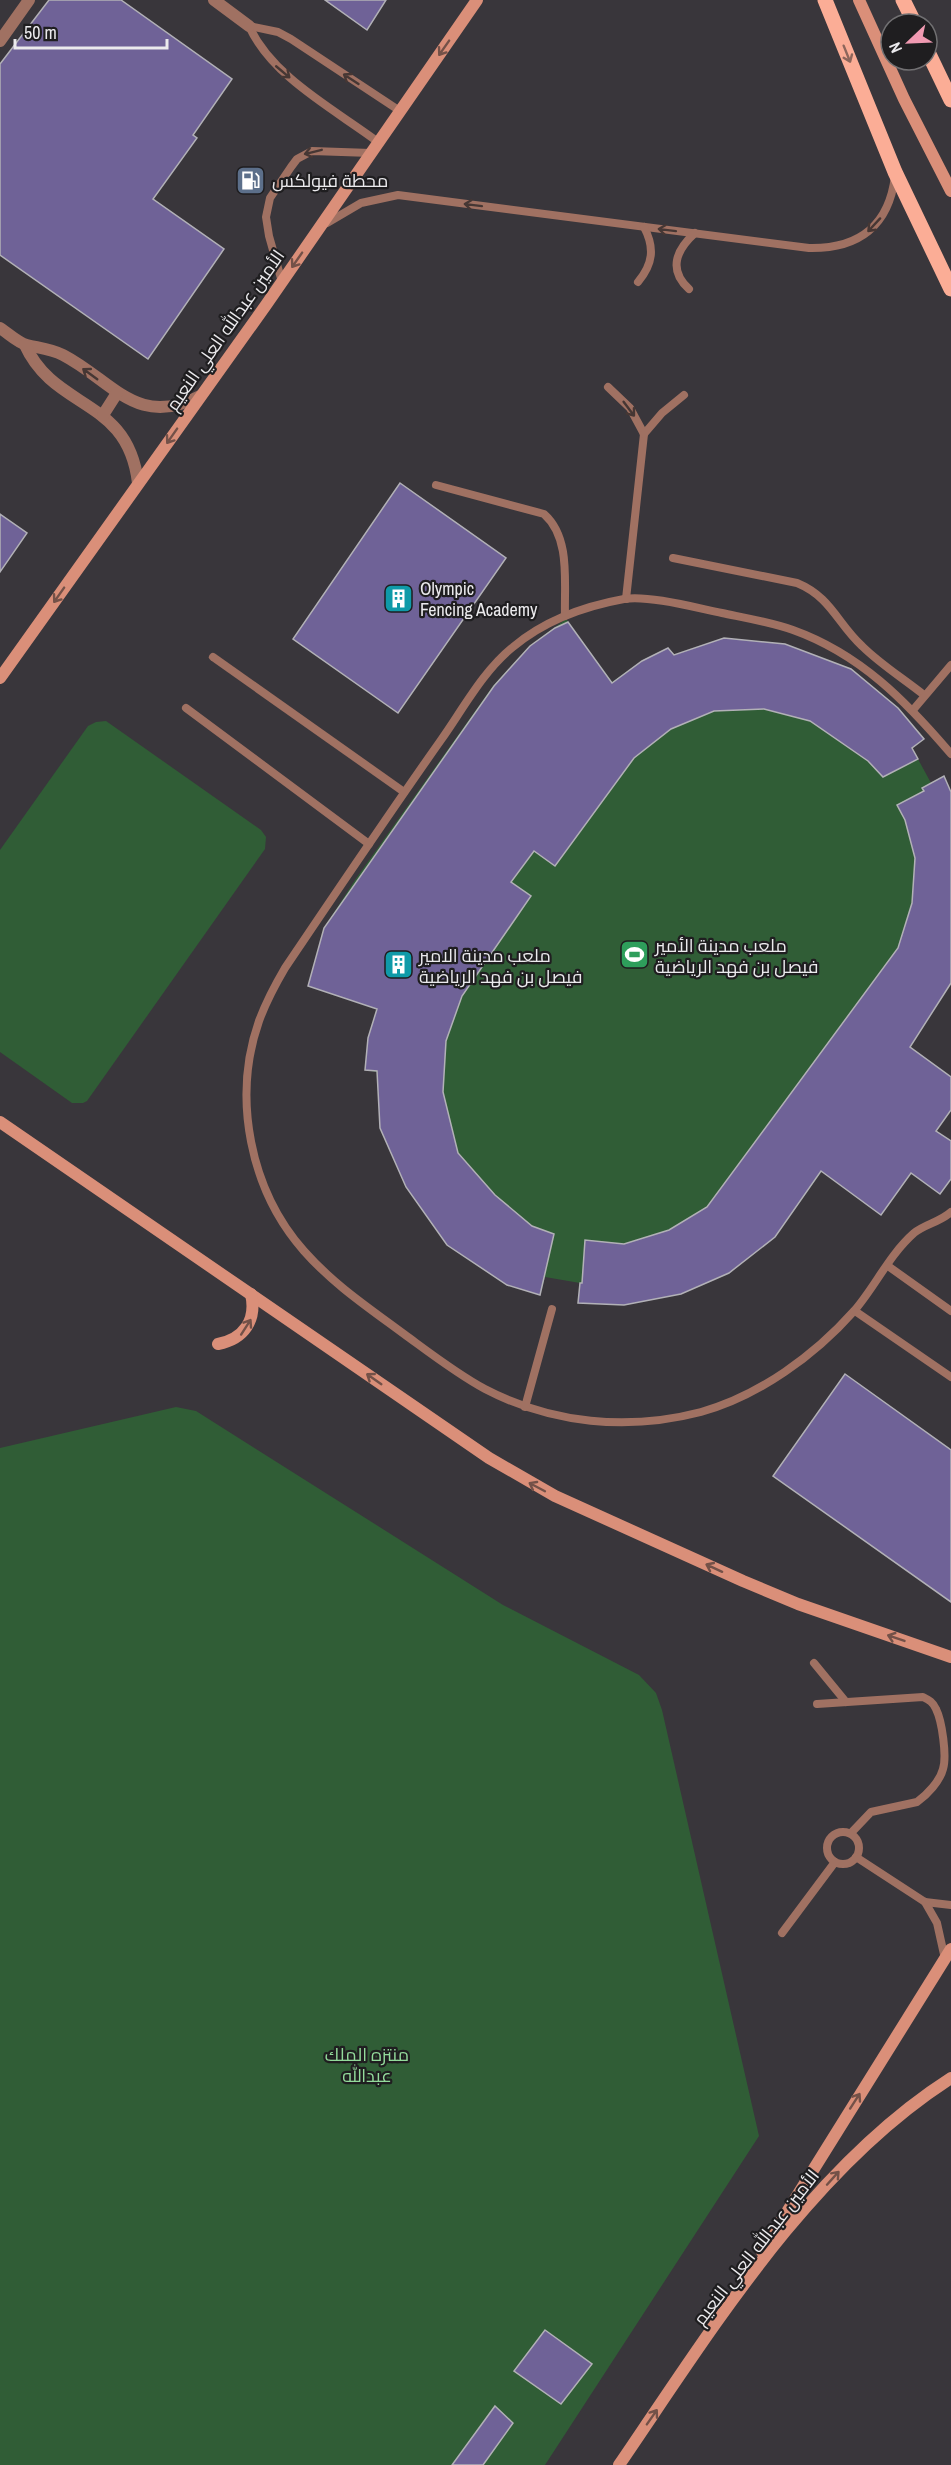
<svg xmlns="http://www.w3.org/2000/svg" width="951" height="2465" viewBox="0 0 951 2465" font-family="'Archivo Narrow',Cairo,sans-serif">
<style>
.green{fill:#305d36}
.building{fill:#6f6297;stroke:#b2b1b7;stroke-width:1.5}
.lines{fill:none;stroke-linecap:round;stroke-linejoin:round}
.service{stroke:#a07162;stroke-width:8}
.minor{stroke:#a07162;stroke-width:12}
.secondary{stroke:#da8f79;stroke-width:12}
.primary{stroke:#fbad96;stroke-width:15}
.oneway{stroke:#735148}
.oneway2{stroke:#8d665b}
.oneway3{stroke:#463734}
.labels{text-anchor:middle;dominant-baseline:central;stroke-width:4.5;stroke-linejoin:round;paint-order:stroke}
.poi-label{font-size:18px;fill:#ebeaed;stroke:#1f1e20;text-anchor:start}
.street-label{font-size:18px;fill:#ebeaed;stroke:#1f1e20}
.park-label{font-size:18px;fill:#93db9b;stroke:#1f1e20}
</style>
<rect width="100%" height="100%" fill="#39363b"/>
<g class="green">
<polygon points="566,619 612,682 642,661 668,648 674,655 724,638 785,644 851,669 898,708 924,739 912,748 931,783 944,776 951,792 951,983 910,1047 775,1237 729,1273 681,1294 624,1305 578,1303 580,1283 545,1277 540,1295 507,1285 447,1245 406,1187 380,1128 377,1072 365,1070 368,1038 377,1009 308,986 324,928 355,880 493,686 530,646"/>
<polygon points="106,721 261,830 266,837 265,849 87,1101 83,1103 72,1103 0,1052 0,850 88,726 96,722"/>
<polygon points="176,1407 196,1411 503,1605 639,1675 656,1693 662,1710 759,2136 545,2465 0,2465 0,1448"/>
</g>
<g class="building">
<polygon points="49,0 121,0 232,79 193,135 197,138 153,199 224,249 148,359 0,255 0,64"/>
<polygon points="325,0 386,0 367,30"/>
<polygon points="400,483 506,558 398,713 293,639"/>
<polygon points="0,514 27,533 0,572"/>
<polygon points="568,622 612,683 642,661 668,648 674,655 724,638 785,644 851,669 898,708 924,739 912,748 918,759 883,777 868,761 810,721 764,709 714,711 671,729 634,758 555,866 534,851 511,882 531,896 462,996 446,1041 443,1092 458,1153 495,1195 532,1226 554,1234 540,1295 507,1285 447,1245 406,1187 380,1128 377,1071 365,1070 368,1038 377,1009 308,986 324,928 494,686 530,646 555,628"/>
<polygon points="944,776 951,792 951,983 910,1047 951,1077 951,1110 936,1131 951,1141 951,1179 940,1194 911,1173 881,1215 821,1171 775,1237 729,1273 681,1294 624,1305 578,1303 580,1283 582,1283 585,1240 624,1244 669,1230 707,1207 898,948 912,903 915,858 905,820 897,805 924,791 922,788"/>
<polygon points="845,1374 951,1450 951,1602 773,1476"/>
<polygon points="545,2330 592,2364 561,2404 514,2371"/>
<polygon points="495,2406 513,2423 483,2465 452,2465"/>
</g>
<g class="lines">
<g class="service">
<path d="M249,26c23,51 85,83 129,116"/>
<polyline points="249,26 278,32 291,39 400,111"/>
<path d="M327,223l34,-20 37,-8 411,53c50,1 80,-22 86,-72"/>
<polyline points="282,282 269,236 266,217 270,198 291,167 297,159 312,151 371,153"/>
<path d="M638,282c15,-18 17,-34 6,-55"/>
<path d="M689,289c-21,-19 -13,-39 6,-56"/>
<polyline points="608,387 630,408 644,434 626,599"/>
<polyline points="644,434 662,413 684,395"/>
<path d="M436,485l108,29c27,24 20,68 21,102"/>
<path d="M673,558l124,25c34,14 40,40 65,63 18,18 42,33 62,49"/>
<polyline points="213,657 404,792"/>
<polyline points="186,708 369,844"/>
<polyline points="913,710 951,665"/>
<path d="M951,754c-45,-53 -91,-100 -158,-124 -23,-8 -47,-12 -71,-17 -25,-5 -73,-18 -98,-14 -39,7 -80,22 -111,48 -30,24 -50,62 -72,93 -53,75 -104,151 -156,228 -10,17 -19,34 -26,53 -27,77 -9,169 45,230 29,33 65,57 100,83 26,19 53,40 81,55 67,35 143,42 216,23 58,-16 114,-57 153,-101 21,-24 35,-56 60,-78 11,-9 26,-11 37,-21"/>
<polyline points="888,1266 951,1311"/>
<polyline points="855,1311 951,1377"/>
<polyline points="525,1407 552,1309"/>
<polyline points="814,1663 846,1702"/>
<path d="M817,1704l106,-7c6,3 10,5 13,12 6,12 11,47 7,60 -3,12 -16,26 -26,33l-46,10 -20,21"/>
<circle cx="843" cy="1848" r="16"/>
<polyline points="856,1857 925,1902 951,1905"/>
<polyline points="925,1902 937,1923 945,1959"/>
<polyline points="782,1933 835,1862"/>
</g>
<g class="minor">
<polyline points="214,0 249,26"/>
<polyline points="0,41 29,0"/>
<path d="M0,328c8,5 18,15 27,17 13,3 25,4 36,10 50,26 74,74 137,41"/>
<path d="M25,345c30,66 103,52 113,138"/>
<polyline points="103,415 117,393"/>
</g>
<g class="secondary">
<polyline points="859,0 904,99 951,191"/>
<polyline points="0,678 266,305 477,0"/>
<polyline points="0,1122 489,1458 555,1496 743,1581 798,1604 951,1657"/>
<path d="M218,1344c26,-5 39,-24 33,-50"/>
<polyline points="762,2252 951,1949"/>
<path d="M619,2465c93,-136 191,-297 332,-387"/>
</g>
<g class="primary">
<polyline points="825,0 895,172 951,289"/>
<polyline points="903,0 915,24"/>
<polyline points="927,50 951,100"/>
</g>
</g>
<defs><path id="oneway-shaft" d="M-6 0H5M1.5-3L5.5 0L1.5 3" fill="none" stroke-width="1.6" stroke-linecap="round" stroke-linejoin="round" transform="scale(1.5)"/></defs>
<g class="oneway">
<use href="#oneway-shaft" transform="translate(444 48) rotate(125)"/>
<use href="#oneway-shaft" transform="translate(297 260) rotate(125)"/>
<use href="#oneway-shaft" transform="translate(172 436) rotate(125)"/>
<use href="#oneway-shaft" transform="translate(59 595) rotate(125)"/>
<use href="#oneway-shaft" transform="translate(246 1327) rotate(-57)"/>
<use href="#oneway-shaft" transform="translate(374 1379) rotate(-145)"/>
<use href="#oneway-shaft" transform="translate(537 1487) rotate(-152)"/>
<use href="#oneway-shaft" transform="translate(714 1568) rotate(-155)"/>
<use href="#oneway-shaft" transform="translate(896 1638) rotate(-161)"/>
<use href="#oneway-shaft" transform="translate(855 2101) rotate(-57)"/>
<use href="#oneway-shaft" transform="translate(833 2178) rotate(-48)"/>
<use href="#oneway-shaft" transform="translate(652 2417) rotate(-55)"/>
</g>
<use class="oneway2" href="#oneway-shaft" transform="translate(847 54) rotate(68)"/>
<g class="oneway3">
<use href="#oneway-shaft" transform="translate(283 72) rotate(40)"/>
<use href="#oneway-shaft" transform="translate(351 79) rotate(-147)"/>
<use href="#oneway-shaft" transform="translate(313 152) rotate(166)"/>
<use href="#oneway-shaft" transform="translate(473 205) rotate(-173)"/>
<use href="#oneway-shaft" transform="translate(874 225) rotate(133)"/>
<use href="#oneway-shaft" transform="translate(667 230) rotate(-173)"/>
<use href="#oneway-shaft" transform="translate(90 374) rotate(-144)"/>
<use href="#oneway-shaft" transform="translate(629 409) rotate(53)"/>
</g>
<defs>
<symbol id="fuel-square" viewBox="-11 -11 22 22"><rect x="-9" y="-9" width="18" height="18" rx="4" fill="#5c6f8a" stroke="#1f1e20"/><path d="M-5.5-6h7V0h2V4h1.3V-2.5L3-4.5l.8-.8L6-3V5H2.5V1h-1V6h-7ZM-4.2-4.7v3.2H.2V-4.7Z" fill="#fff"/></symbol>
<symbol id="building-square" viewBox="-11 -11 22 22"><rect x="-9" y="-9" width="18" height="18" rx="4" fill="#0f9aa8" stroke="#1f1e20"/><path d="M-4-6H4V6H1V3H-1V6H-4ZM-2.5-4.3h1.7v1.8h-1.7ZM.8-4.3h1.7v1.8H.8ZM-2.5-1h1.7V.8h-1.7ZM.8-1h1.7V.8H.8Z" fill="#fff"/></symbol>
<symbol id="stadium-square" viewBox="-11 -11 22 22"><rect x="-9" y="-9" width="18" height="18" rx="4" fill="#2e9e5b" stroke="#1f1e20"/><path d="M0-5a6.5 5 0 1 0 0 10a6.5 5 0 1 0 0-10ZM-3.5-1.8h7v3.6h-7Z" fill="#fff"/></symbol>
</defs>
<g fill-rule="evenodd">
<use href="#fuel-square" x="234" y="164" width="33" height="33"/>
<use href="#building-square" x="382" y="582" width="33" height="33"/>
<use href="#stadium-square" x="618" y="938" width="33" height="33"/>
<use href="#building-square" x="382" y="948" width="33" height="33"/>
</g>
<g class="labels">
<g class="poi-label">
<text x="272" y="180">محطة فيولكس</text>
<text x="420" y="588">Olympic<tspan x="420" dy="21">Fencing Academy</tspan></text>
<text x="655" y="945">ملعب مدينة الأمير<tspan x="655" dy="21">فيصل بن فهد الرياضية</tspan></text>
<text x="419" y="955">ملعب مدينة الامير<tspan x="419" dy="21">فيصل بن فهد الرياضية</tspan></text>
</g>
<g class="street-label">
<text transform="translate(225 330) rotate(-55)">الأمين عبدالله العلي النعيم</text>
<text transform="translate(756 2247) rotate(-52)">الأمين عبدالله العلي النعيم</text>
</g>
<g class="park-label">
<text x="367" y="2054">منتزه الملك<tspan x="367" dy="21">عبدالله</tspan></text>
</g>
</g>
<g transform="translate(909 42) rotate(247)"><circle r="28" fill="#1f1e20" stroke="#717072" stroke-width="1.5"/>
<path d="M0-4.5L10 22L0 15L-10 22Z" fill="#f19ab2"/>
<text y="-9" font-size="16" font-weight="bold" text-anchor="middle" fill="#ebeaed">N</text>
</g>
<path d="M15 39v9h152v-9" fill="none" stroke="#ebeaed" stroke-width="3"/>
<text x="24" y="39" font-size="18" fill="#ebeaed" stroke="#1f1e20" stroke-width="4.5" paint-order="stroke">50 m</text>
</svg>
